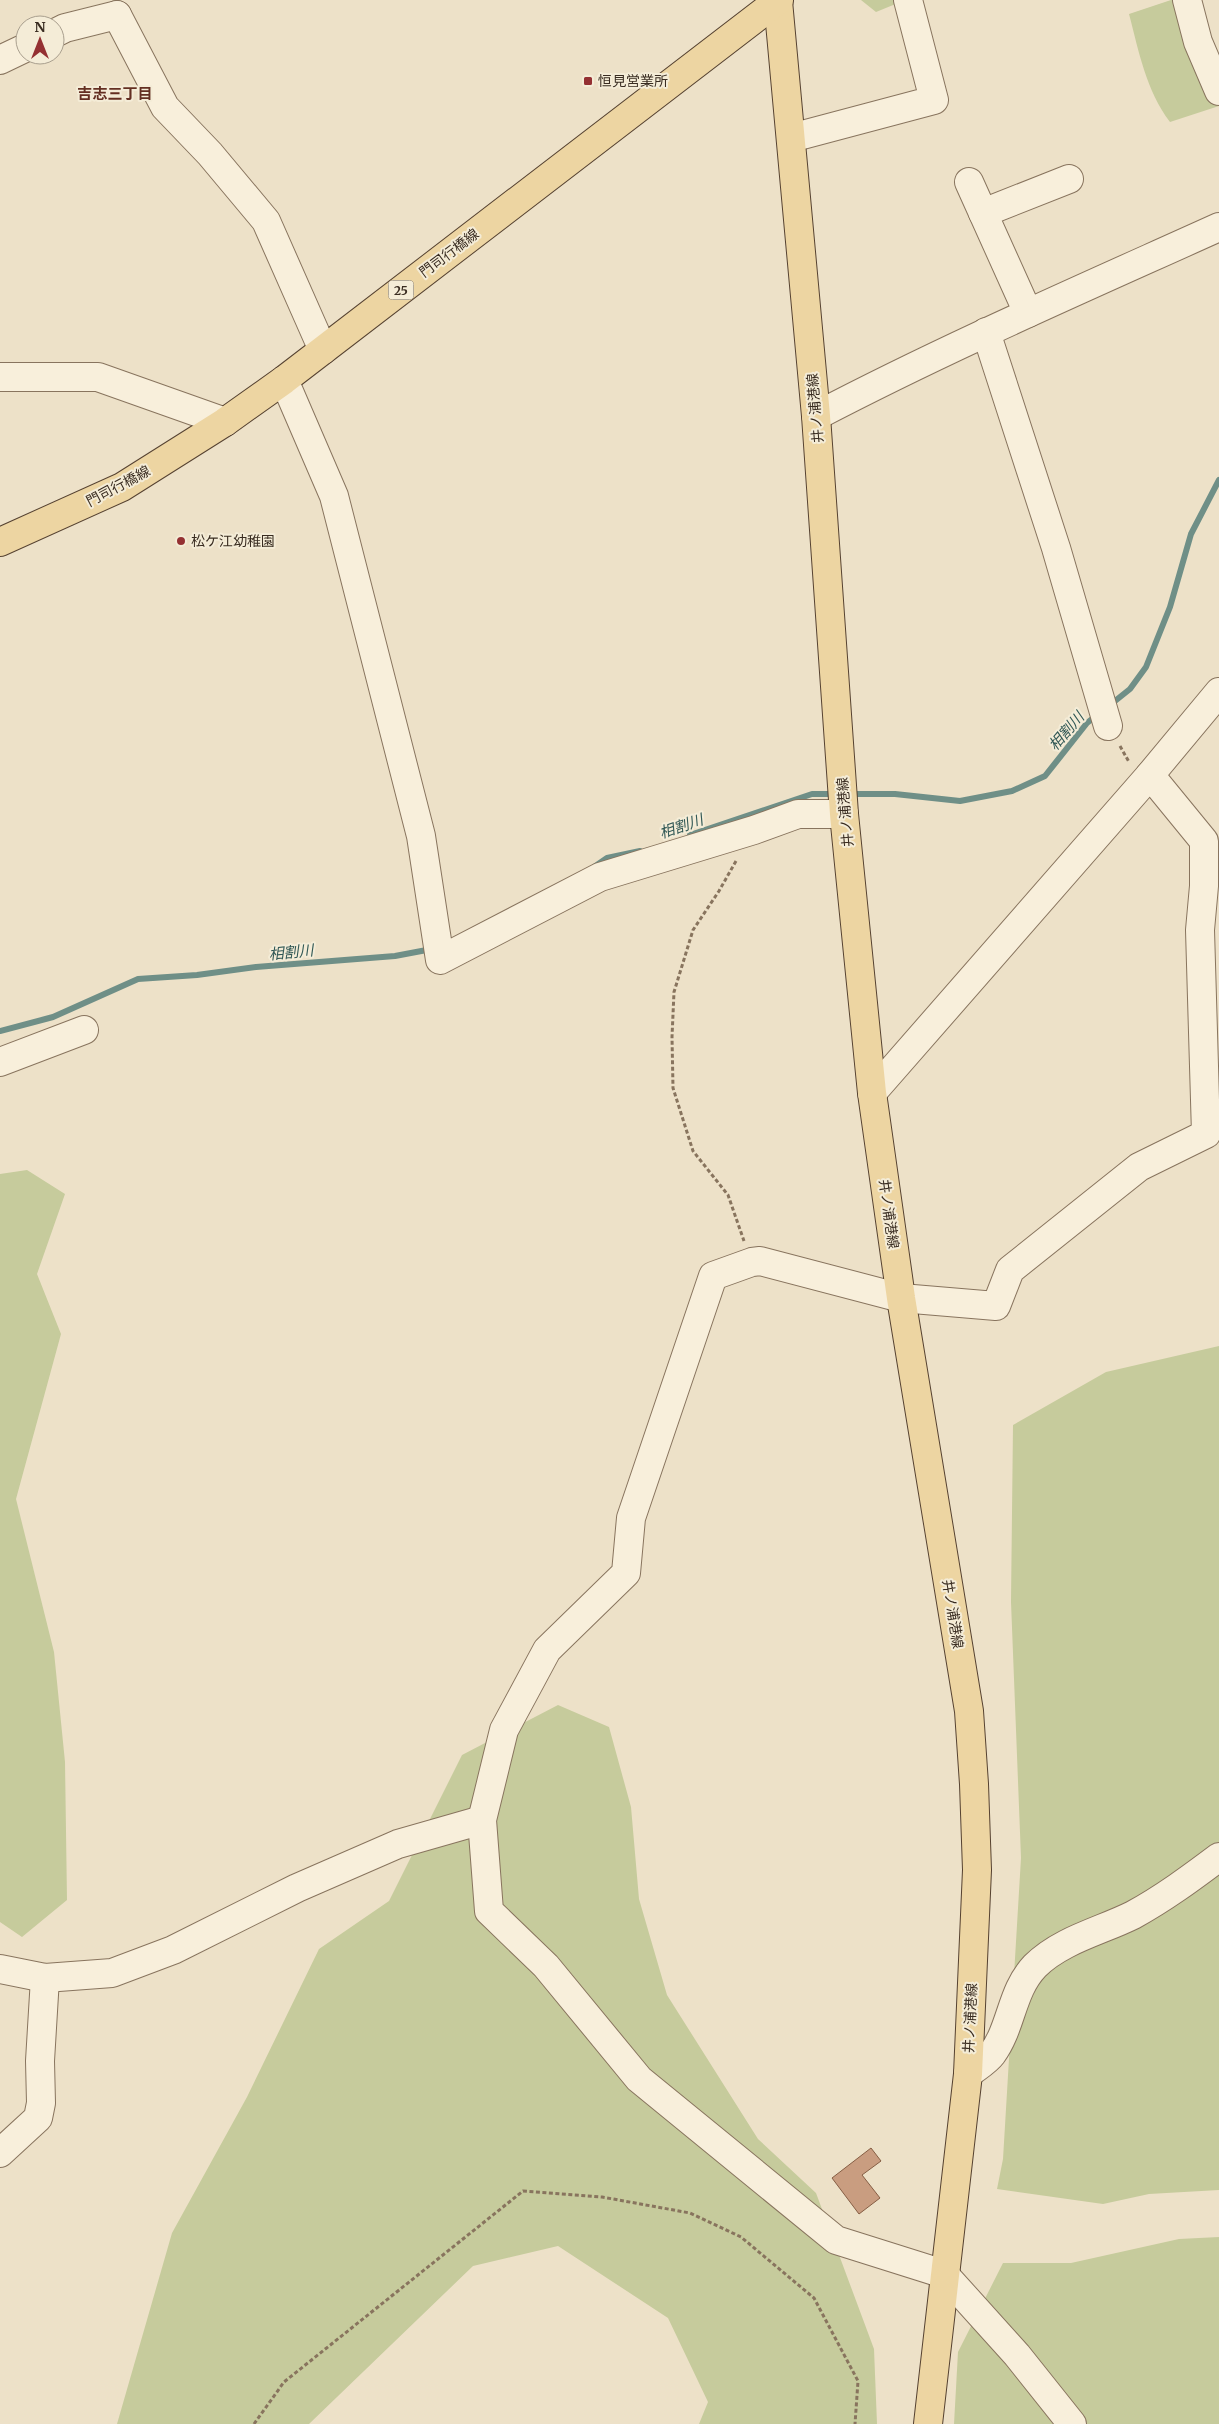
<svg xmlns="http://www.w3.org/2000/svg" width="1219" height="2424" viewBox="0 0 1219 2424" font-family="Merriweather,'Noto Sans JP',serif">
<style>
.green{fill:#c6cb9c}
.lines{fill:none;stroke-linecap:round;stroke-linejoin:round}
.stream{stroke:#6f8f87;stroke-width:6}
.building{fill:#c99d80;stroke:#865e44}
.minor-casing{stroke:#88745e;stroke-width:30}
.major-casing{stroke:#564231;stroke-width:30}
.path{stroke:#88745e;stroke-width:3;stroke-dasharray:4 2.5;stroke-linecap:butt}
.minor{stroke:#f8efdb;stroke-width:28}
.major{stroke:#edd5a2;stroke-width:28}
.poi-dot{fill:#943032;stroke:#f4ecd7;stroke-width:2}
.labels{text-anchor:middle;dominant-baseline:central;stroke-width:4;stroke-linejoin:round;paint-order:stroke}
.shield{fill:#f4ecd7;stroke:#716658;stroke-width:1}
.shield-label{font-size:12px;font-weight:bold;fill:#392c21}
.poi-label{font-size:14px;fill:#392c21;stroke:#f4ecd7;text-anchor:start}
.street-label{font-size:14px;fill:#392c21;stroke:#f4ecd7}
.neighbourhood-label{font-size:15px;font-weight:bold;fill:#642f22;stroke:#f4ecd7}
.water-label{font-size:15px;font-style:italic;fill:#315855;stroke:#f4ecd7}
</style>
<rect width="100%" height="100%" fill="#ede1c8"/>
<g class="green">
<polygon points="861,0 903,0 903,1 876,12"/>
<path d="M1171,0h12l36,99v7l-49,16c-24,-32 -31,-70 -41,-108z"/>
<polygon points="27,1170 65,1194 37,1274 61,1334 16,1499 54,1652 65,1762 67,1900 22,1937 0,1922 0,1174"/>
<polygon points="1219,1346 1219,2190 1149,2194 1103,2204 997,2189 1003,2159 1021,1858 1011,1602 1013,1425 1106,1372"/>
<polygon points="558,1705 609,1727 631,1807 639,1899 667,1995 758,2139 816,2193 874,2349 877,2424 699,2424 708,2402 668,2318 558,2246 473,2266 309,2424 117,2424 172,2233 247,2097 319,1949 389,1901 462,1755"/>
<polygon points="1219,2237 1219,2424 954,2424 958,2352 1003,2263 1071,2263 1179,2239"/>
</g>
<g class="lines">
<g class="stream">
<polyline points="1110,705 1130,689 1146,667 1170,607 1191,534 1219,480"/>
<polyline points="848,794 895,794 960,801 1012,791 1045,776 1087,723 1098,714"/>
<polyline points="690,835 812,794 836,794"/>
<polyline points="594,867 607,858 640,851"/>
<polyline points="0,1031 53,1017 138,979 197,975 256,967 395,956 432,949"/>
</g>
</g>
<polygon class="building" points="871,2148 881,2161 862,2175 880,2198 859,2214 832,2178"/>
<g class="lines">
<defs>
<g id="minor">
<polyline points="1187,0 1198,42 1219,91"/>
<polyline points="117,15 165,107 210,154 266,221 323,350"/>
<polyline points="55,33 65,28 117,15"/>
<polyline points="0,60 25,48"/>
<polyline points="791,138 934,100 908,0"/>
<polyline points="969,182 1028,313"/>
<polyline points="983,213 1069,179"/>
<polyline points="986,332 1056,548 1108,726"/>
<polyline points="0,377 98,377 225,422"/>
<polyline points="284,380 334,496 421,836 440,960 600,877 754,830 798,814 844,814"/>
<path d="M816,416c132,-69 268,-128 403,-189"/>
<polyline points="0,1062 84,1030"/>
<polyline points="872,1093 1150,775 1219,692"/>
<polyline points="0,1969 45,1978 112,1973 173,1950 297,1888 398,1844 482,1820"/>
<path d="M968,2074c7,-6 18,-12 24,-20 20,-27 19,-63 43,-88 26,-26 66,-35 98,-51 31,-17 58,-37 86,-58"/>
<polyline points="0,2153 38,2118 41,2103 40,2061 45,1978"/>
<polyline points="1072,2424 1017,2355 944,2274 836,2240 639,2079 546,1966 489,1911 482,1820 504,1730 547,1650 626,1573 631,1518 713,1276 752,1262 760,1261 901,1298 996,1306 1010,1270 1139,1167 1206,1134 1200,930 1204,886 1204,841 1150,775"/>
</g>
<g id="major">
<polyline points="778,1 816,416 844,814 872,1093 901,1298 969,1711 974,1784 977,1870 968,2074 928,2424"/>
<polyline points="0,542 122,487 225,422 284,380 779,0"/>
</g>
</defs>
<use href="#minor" class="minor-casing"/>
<use href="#major" class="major-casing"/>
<g class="path">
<polyline points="1120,746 1129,762"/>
<polyline points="736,861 719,891 693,930 674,992 672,1037 673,1088 693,1151 728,1195 744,1241"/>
<polyline points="254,2424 284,2382 523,2191 602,2197 690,2213 741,2237 814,2298 858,2381 855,2424"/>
</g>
<use href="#minor" class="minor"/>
<use href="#major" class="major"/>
</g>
<g class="poi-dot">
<rect x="583" y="76" width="10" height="10" rx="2.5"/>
<circle cx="181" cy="541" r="5"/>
</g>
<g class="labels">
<rect class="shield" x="388.5" y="280.5" width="25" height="19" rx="4"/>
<g class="shield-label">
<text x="401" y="290">25</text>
</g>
<g class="poi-label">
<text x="598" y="81">恒見営業所</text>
<text x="191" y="541">松ケ江幼稚園</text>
</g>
<g class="street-label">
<text transform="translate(449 253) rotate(-37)">門司行橋線</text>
<text transform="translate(815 408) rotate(-95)">井ノ浦港線</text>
<text transform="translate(118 486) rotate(-28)">門司行橋線</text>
<text transform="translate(845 812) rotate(-95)">井ノ浦港線</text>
<text transform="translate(889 1214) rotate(82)">井ノ浦港線</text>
<text transform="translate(953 1614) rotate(81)">井ノ浦港線</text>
<text transform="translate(970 2018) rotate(-87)">井ノ浦港線</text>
</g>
<g class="neighbourhood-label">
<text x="115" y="93">吉志三丁目</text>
</g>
<g class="water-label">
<text transform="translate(1066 731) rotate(-49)">相割川</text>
<text transform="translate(681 826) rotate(-19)">相割川</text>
<text transform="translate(291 952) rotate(-6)">相割川</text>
</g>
</g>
<g transform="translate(40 40)"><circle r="24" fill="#f4ecd7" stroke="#a99f8e"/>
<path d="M0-4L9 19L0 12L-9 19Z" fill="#943032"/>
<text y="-8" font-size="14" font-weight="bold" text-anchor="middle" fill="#392c21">N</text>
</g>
</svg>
